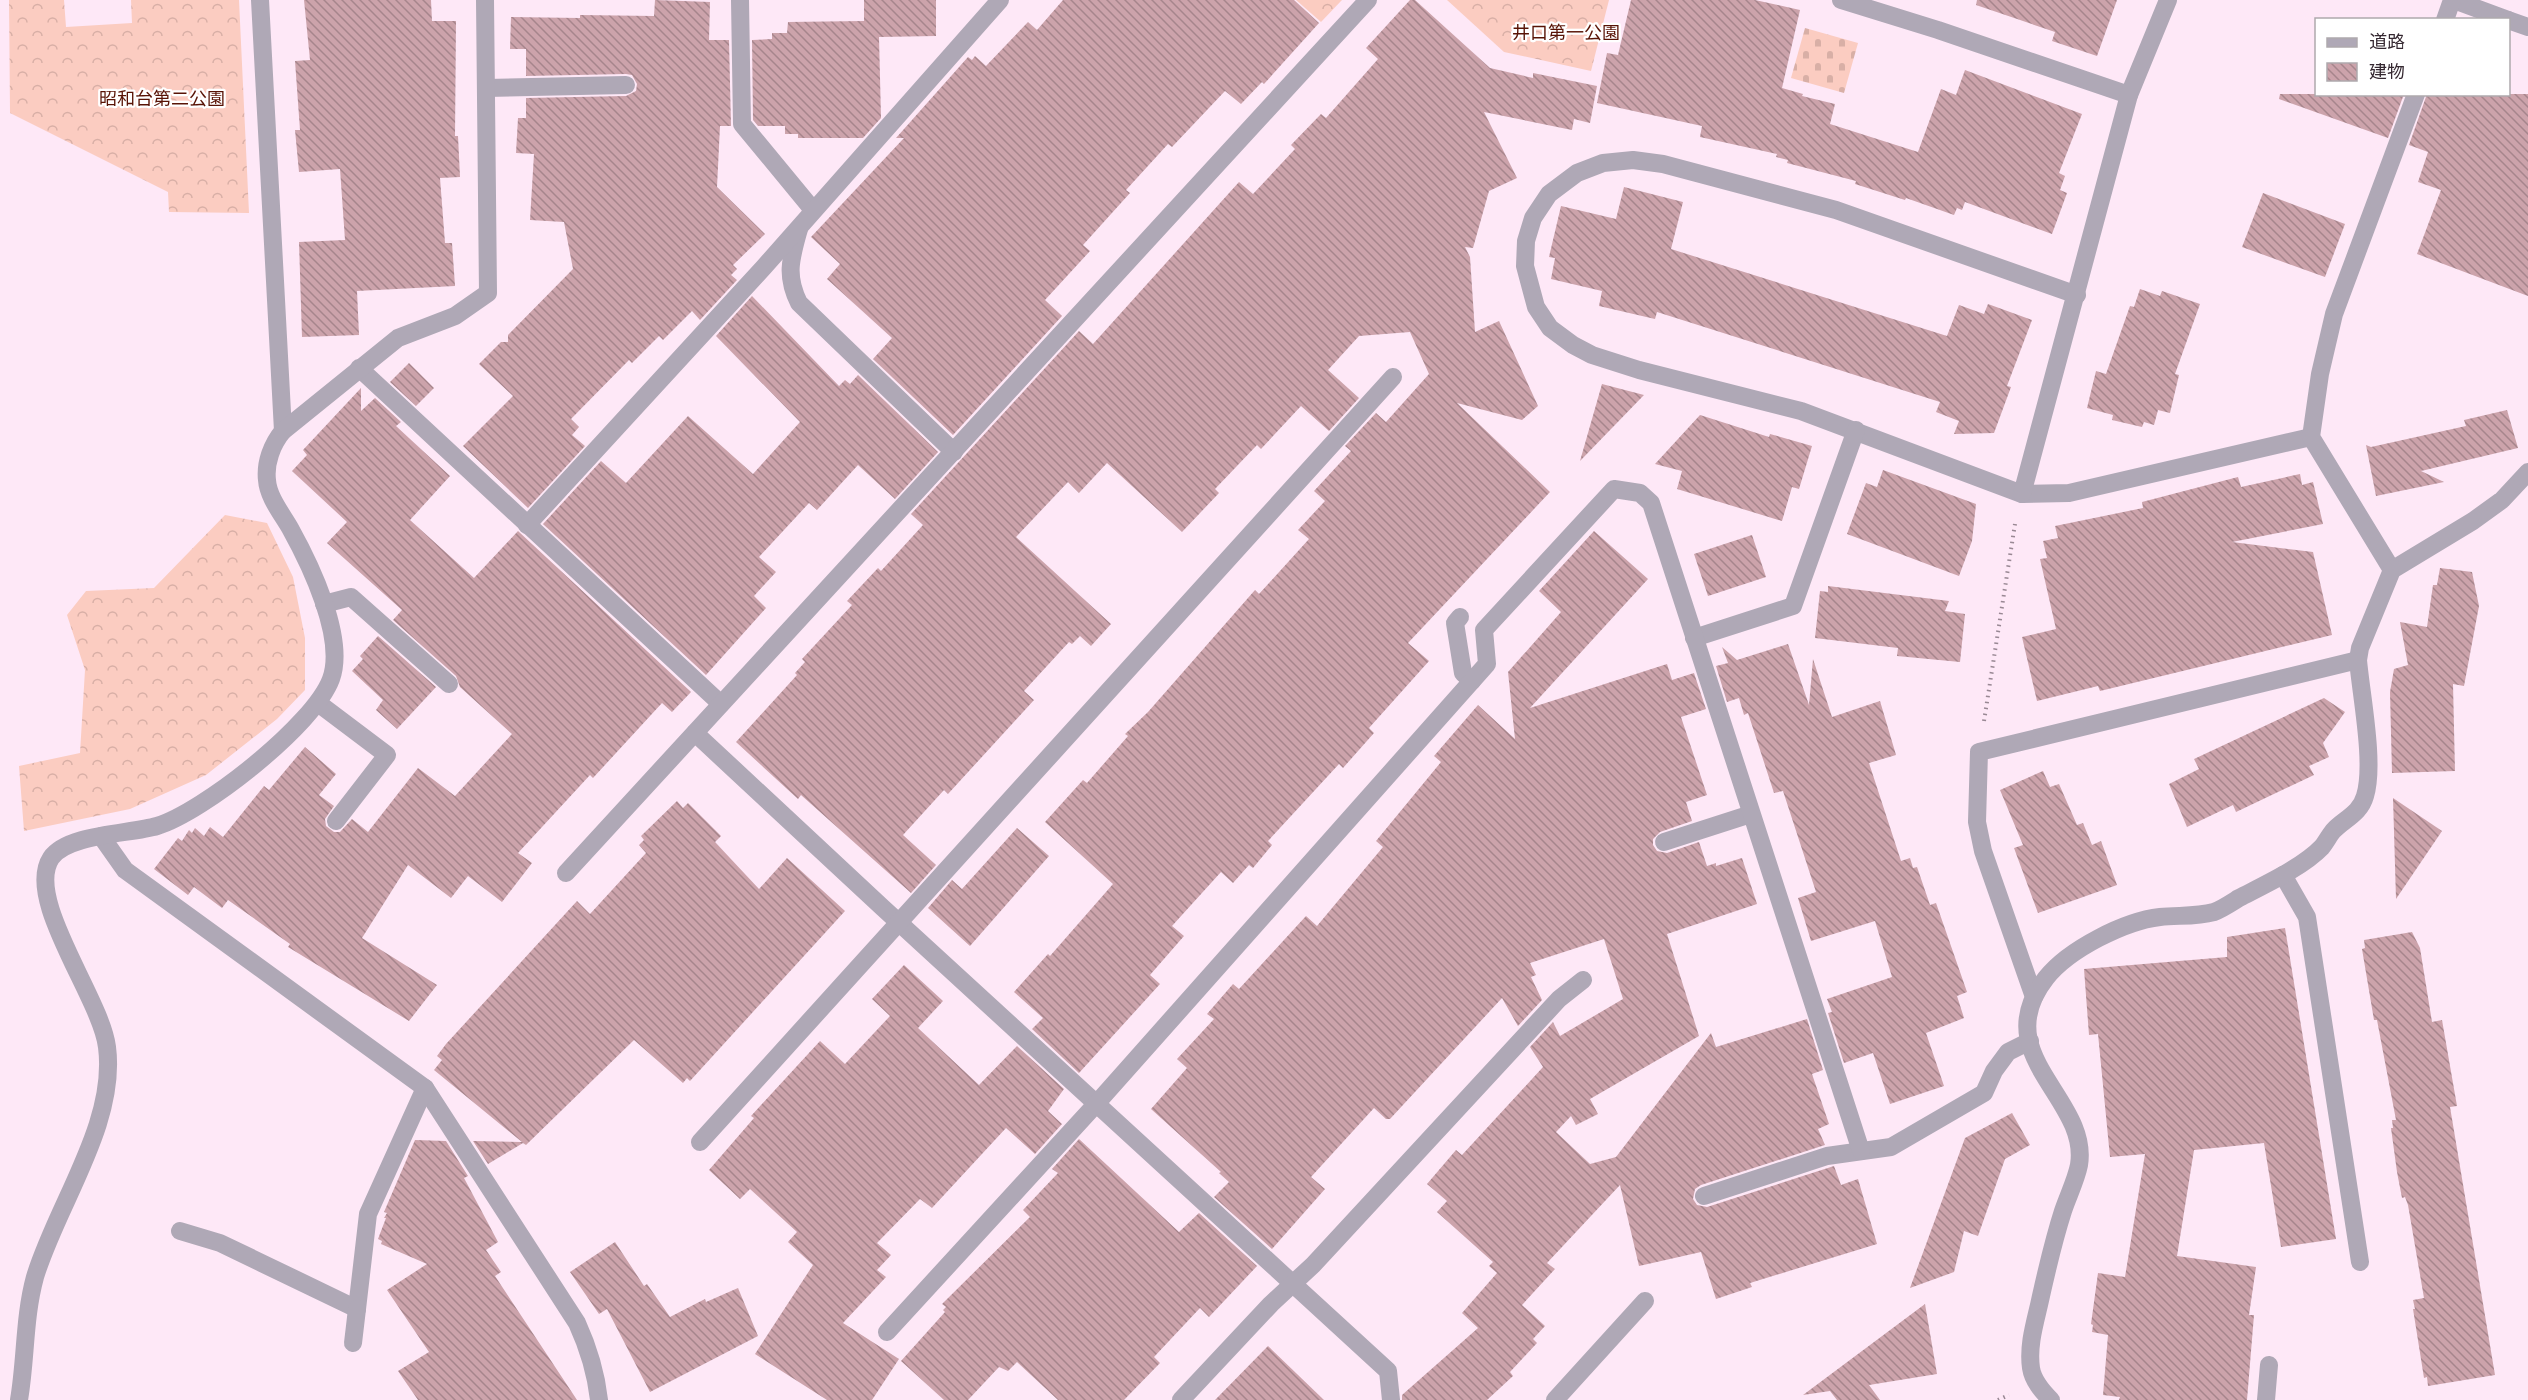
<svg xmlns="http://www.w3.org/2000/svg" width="2528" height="1400" viewBox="0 0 2528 1400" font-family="Poppins,'Noto Sans JP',sans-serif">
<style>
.forest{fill:url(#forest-crowns)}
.cemetery{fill:url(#cemetery-stones)}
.building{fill:url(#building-back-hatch)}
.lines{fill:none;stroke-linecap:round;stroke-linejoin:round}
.path{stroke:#998894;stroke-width:4;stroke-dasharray:1.5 4.5;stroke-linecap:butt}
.lane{stroke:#afa8b6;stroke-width:18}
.street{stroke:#afa8b6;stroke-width:18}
.labels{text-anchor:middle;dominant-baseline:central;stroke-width:4.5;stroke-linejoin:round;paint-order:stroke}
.park-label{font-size:18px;fill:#581305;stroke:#fff}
</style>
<defs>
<pattern id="forest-crowns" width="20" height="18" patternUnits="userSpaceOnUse" patternTransform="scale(1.5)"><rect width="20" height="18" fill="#fbccc1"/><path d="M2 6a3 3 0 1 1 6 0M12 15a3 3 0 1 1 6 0" fill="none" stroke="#d8afa6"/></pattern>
<pattern id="cemetery-stones" width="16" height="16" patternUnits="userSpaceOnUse" patternTransform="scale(1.5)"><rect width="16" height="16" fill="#fbccc1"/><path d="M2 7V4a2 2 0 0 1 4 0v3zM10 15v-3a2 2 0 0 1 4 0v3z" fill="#d8afa6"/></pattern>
<pattern id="building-back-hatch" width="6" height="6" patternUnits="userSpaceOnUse" patternTransform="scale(1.5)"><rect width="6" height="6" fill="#cca3ab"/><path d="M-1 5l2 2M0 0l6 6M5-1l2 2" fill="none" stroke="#a6858c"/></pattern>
</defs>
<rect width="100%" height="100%" fill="#fee8f7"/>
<g class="forest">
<polygon points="9,0 64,0 66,27 132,23 131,0 239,0 249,213 169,212 168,192 10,113"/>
<polygon points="1296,0 1342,0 1321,22"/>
<polygon points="1447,0 1609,0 1591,71 1504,52"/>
<polygon points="225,515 267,523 293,577 305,638 305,690 277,719 206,775 130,809 24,831 19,766 80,753 85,670 67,615 86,591 154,588"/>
</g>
<polygon class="cemetery" points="1805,28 1858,43 1844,93 1791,78"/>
<g class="building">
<polygon points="304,0 431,0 432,21 456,21 455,136 458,136 460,177 440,178 445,243 452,243 455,286 357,291 359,335 302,337 299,242 345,240 340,169 299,172 295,130 300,130 295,61 310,60"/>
<polygon points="655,0 710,2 709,40 729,40 731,126 720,126 717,187 765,234 733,265 737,269 731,275 737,280 700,320 692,311 663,340 659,336 632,363 629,360 571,419 579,427 572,435 585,446 528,508 463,446 513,396 479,364 501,342 508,342 508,335 573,269 564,222 530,220 534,154 516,153 518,118 526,118 526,98 626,96 636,91 637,84 632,75 626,74 526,76 526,49 510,49 511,17 580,18 580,15 654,16"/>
<polygon points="864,0 936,0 936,36 879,37 881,118 863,138 798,138 798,134 785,134 785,126 758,126 753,120 752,40 772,39 772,33 787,33 788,22 864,21"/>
<polygon points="1063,0 1294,0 1319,23 1264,84 1262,82 1241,104 1225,91 1172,147 1168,144 1126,190 1130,193 1083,245 1090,251 1045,300 1062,316 953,435 873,359 892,338 827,279 840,264 811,237 904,138 896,138 968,57 972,60 975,56 986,66 1028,22 1037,30"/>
<polygon points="1410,0 1415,0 1490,68 1533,78 1533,73 1597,86 1590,123 1574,119 1572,130 1484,112 1517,178 1489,191 1473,248 1465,247 1470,257 1475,332 1499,321 1538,406 1522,420 1457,403 1550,492 1408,643 1429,661 1369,728 1374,733 1343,768 1339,764 1268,841 1272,845 1253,868 1249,865 1233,883 1221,872 1172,926 1184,936 1150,975 1160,984 1079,1073 1032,1029 1043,1018 1014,992 1048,954 1050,956 1113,884 1045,822 1083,780 1087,783 1128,736 1125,734 1148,712 1255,590 1259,594 1309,539 1298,530 1325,501 1314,491 1351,451 1345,446 1376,413 1386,422 1429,374 1410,332 1359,336 1328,370 1359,398 1329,431 1301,406 1261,449 1257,445 1215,489 1219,493 1182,532 1107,463 1079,493 1068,482 1016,537 1111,624 1091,646 1080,636 1072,644 1069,642 1024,691 1034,700 948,794 944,790 903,835 936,865 911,893 801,795 798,799 736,742 797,675 795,673 805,662 802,659 852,605 847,601 878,568 881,571 923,525 911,514 1079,331 1093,344 1239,182 1253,194 1295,149 1291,145 1321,114 1326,118 1378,59 1366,48"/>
<polygon points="1631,0 1755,0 1800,10 1782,88 1803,94 1802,96 1835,104 1830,124 1918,152 1941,89 1956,95 1965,70 2082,114 2059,173 2065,176 2060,190 2067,193 2052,234 1965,202 1962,210 1957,208 1954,215 1906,198 1905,200 1855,184 1856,181 1787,163 1788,160 1776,157 1777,154 1700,137 1702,126 1597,103 1607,53 1618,55"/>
<polygon points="1977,0 2117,0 2097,56 2052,41 2055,32 1976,5"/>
<polygon points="2280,94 2404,94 2388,138 2279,99"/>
<polygon points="2427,94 2528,94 2528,296 2417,254 2441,190 2418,182 2428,152 2409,145"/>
<polygon points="1624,187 1683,202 1671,249 1947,336 1959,305 1984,314 1988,304 2032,320 2007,386 2011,387 1994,433 1954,434 1959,421 1936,412 1940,402 1657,312 1655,319 1599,306 1602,291 1551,279 1555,258 1549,257 1561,206 1616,219"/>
<polygon points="2263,193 2345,224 2325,277 2242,247"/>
<polygon points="2140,289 2160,296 2162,291 2200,304 2175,374 2179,375 2170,413 2158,410 2154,425 2144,422 2142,427 2112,420 2113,415 2087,408 2096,371 2106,374 2130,306 2134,307"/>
<polygon points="752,296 839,386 845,380 850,384 858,375 938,452 895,499 858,465 817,510 809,503 759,557 776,572 754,596 766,608 706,675 543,524 601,461 626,483 688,416 753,474 800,422 716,336"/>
<polygon points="409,363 434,388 416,406 390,382"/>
<polygon points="1602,384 1644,395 1580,461"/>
<polygon points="361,388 361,411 375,398 401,422 396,426 450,476 410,520 474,578 518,531 691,692 672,712 662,703 593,778 590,775 518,853 532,863 502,902 468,876 451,898 408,865 362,938 437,985 409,1021 288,947 290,944 228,900 222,908 194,887 188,895 154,869 178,838 182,841 189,830 192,833 195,828 204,836 210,827 223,837 264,786 269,790 305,747 336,774 319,795 334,806 325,819 326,826 334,832 340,832 352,819 368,832 418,768 455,796 512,734 460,687 456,676 393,620 402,610 327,543 347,522 292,471 307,455 303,450"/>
<polygon points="2507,410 2518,448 2421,471 2444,482 2376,496 2366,445 2371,447 2466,426 2464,420"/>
<polygon points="1700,415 1769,437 1770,434 1812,446 1799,489 1792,487 1782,521 1677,489 1682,471 1655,464"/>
<polygon points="1883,470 1976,504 1972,541 1959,576 1847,534 1866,483 1877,487"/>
<polygon points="2300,474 2302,485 2313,482 2323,524 2232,542 2313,552 2332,635 2100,691 2098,686 2037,701 2022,637 2056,629 2040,559 2047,558 2043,541 2058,538 2055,526 2143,508 2142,502 2238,477 2241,487"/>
<polygon points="1594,531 1648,579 1530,708 1667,664 1672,680 1694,673 1706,709 1681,717 1707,795 1686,802 1692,821 1660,832 1653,839 1653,845 1657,851 1667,853 1699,842 1707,866 1716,863 1716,866 1742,858 1757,904 1667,934 1699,1036 1590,1099 1598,1114 1576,1125 1571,1116 1556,1132 1590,1164 1616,1157 1711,1033 1716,1047 1807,1019 1823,1070 1812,1074 1829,1124 1818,1129 1825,1145 1701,1185 1695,1189 1693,1199 1697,1205 1707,1207 1834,1166 1841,1185 1858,1179 1877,1244 1750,1283 1752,1287 1716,1299 1701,1252 1639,1266 1620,1185 1547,1263 1555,1269 1522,1305 1545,1326 1533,1339 1537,1343 1510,1372 1513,1376 1487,1400 1402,1400 1402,1395 1478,1328 1462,1313 1497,1273 1489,1266 1493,1262 1437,1212 1447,1201 1427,1184 1456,1150 1462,1155 1543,1067 1530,1047 1553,1022 1560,1036 1623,999 1604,939 1530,963 1536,975 1531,977 1542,1000 1518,1026 1502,998 1390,1119 1386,1119 1374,1108 1311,1177 1325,1189 1272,1249 1214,1197 1229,1182 1219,1173 1221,1172 1151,1109 1187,1068 1177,1059 1214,1019 1207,1014 1233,984 1239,989 1306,916 1317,926 1383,847 1376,841 1441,762 1434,756 1478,705 1515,739 1508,672 1561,612 1539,591"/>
<polygon points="1752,535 1766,577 1708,596 1694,554"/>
<polygon points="2440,568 2472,572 2479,606 2464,686 2453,684 2455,771 2392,773 2390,692 2394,669 2408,665 2400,622 2427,627 2433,585 2437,585"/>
<polygon points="1828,586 1949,601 1945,611 1965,614 1960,662 1897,656 1898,648 1815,638 1820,591 1828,592"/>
<polygon points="378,636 436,687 397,729 376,710 383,700 352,671 363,659 360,656"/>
<polygon points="1788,644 1809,705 1813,659 1832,717 1880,701 1896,755 1869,763 1901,861 1910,858 1913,868 1917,867 1930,905 1936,903 1967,992 1957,996 1964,1018 1926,1033 1944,1086 1890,1104 1873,1053 1844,1063 1828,1013 1832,1012 1827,999 1892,977 1875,921 1811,941 1798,898 1816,892 1783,791 1774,793 1748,713 1744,715 1739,698 1727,702 1716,666 1728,663 1722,647 1737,660"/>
<polygon points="2324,698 2345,712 2323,743 2329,757 2309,766 2314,775 2236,812 2233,805 2187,827 2169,784 2199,769 2194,759"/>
<polygon points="2043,771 2050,787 2059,784 2077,825 2083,823 2092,845 2101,841 2117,885 2038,913 2014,848 2023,845 2000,790"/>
<polygon points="2393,798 2442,831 2396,899"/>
<polygon points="677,801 683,808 688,803 721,836 715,842 759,889 787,858 845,911 690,1081 687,1078 683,1083 634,1040 526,1145 523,1143 488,1164 473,1141 522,1142 434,1070 442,1060 437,1056 446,1044 577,901 590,914 646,853 639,845 644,840 641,836"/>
<polygon points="1017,828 1049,856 970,946 928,908 952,880 962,889"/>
<polygon points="2285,928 2336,1239 2281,1247 2264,1143 2194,1150 2177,1256 2256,1267 2249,1315 2254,1315 2247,1400 2119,1400 2120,1397 2103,1395 2108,1335 2092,1332 2093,1325 2091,1324 2098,1273 2125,1277 2145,1154 2110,1157 2098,1034 2089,1035 2084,969 2227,957 2227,937"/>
<polygon points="2412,932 2420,948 2432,1022 2442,1020 2457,1106 2450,1107 2495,1375 2428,1386 2427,1377 2424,1378 2413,1309 2415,1309 2413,1300 2424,1298 2408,1205 2405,1197 2402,1198 2397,1172 2391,1128 2393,1128 2392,1120 2396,1120 2377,1020 2374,1020 2362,949 2365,948 2364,940"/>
<polygon points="904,965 943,1001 918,1028 979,1085 1017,1046 1064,1089 1048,1111 1062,1124 1035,1154 1006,1128 932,1208 920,1199 877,1243 891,1255 877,1270 886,1277 843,1323 899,1359 872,1400 827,1400 755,1354 813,1265 788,1242 797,1232 750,1189 740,1199 709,1170 754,1118 751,1116 820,1041 845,1064 890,1016 872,999"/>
<polygon points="2012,1113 2030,1145 2005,1159 1978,1236 1964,1231 1954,1272 1910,1288 1965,1138"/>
<polygon points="1079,1139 1179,1232 1199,1213 1257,1266 1209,1317 1200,1308 1154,1357 1160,1363 1124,1400 1058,1400 1017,1362 1008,1371 999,1367 968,1400 944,1400 901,1361 945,1312 943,1310 946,1307 942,1304 1030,1217 1023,1210 1058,1173 1052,1169"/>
<polygon points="415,1140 446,1141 468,1176 464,1178 498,1242 486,1250 501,1272 495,1276 577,1400 418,1400 398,1371 429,1352 387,1290 427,1264 381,1244 382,1241 378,1239 386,1218 384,1218 387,1213 384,1212"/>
<polygon points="615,1242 644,1286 647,1284 670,1317 705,1299 706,1302 738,1288 758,1336 650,1392 607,1309 599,1314 570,1272"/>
<polygon points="1925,1304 1937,1374 1869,1385 1880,1400 1837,1400 1830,1391 1803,1395"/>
<polygon points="1268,1346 1324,1400 1215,1400"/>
</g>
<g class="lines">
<g class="path">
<polyline points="1984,721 2015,524"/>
<polyline points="1998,1400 2009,1395"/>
</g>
<g class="lane">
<polyline points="1460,617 1455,623 1463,673 1472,681"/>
<polyline points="2283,875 2307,917 2360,1262"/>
<polyline points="2266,1400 2269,1365"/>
</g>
<g class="street">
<polyline points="260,0 283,431"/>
<polyline points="740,0 742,124 813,210"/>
<polyline points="1841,0 1938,30 2129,95"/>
<polyline points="2454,0 2508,20"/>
<polyline points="2445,20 2452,0"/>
<polyline points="2508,20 2528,27"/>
<polyline points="486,88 626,85"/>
<path d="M799,229c-8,29 -14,46 0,74l155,149"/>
<polyline points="2077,295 1836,210 1663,164 1633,160 1603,163 1577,173 1549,194 1533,218 1526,241 1525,266 1536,307 1550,328 1573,345 1592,355 1639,370 1801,411 2022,494 2069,493 2311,437"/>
<polyline points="359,368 721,704"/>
<polyline points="2022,494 2129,95 2168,0"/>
<polyline points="527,525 764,267 1000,0"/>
<polyline points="2392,570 2311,437 2320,374 2334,314 2416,94"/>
<polyline points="324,604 351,597 449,684"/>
<polyline points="1694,638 1793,606 1856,430"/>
<polyline points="318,703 387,755 336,821"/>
<polyline points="695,733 883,908 1388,1371 1391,1400"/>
<path d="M101,836l24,34 300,218 152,235c11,24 19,50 22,77"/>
<polyline points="1664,842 1751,814"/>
<polyline points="566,873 1368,0"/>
<polyline points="2034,997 1983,851 1977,822 1979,752 2358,660"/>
<polyline points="700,1142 1393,377"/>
<polyline points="1704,1196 1827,1156 1891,1147 1984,1093 1994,1071 2008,1052 2030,1041"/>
<polyline points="180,1231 220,1243 357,1309 368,1214 425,1088"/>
<polyline points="887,1332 1097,1103 1487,664 1484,630 1614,489 1640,493 1651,503 1861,1151"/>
<polyline points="353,1343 357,1309"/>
<path d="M19,1400c7,-41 5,-83 16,-123 22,-73 82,-153 72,-230 -6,-49 -83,-148 -56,-189 16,-24 79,-24 106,-32 46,-14 157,-101 174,-147 15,-41 -21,-115 -41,-151 -8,-14 -22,-31 -23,-48 -2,-17 5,-36 16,-49l115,-93 57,-22 33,-23 -3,-293"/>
<polyline points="1181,1400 1271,1304 1313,1265 1559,999 1583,980"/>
<polyline points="1555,1400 1645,1301"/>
<path d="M2051,1400c-9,-9 -18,-19 -20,-32 -3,-21 3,-42 8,-63 7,-32 14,-63 24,-94 5,-15 13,-31 16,-46 11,-67 -93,-110 -33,-187 23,-29 79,-57 114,-61 18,-2 36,0 54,-5 8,-3 17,-9 25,-14 25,-13 64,-31 83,-51 4,-5 7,-11 11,-16 11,-12 27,-17 32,-35 10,-32 -4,-101 -7,-136l2,-12 32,-78 81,-49 29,-21 26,-28"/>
</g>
</g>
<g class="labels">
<g class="park-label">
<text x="1566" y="32">井口第一公園</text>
<text x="162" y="98">昭和台第二公園</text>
</g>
</g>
<rect x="2315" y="18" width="195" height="78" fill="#ffffff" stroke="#aea9ad" stroke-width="1.5"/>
<rect x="2327" y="38" width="30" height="9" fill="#afa8b6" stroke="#aea9ad" stroke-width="1.5"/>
<text x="2369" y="48" font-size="18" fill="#352831">道路</text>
<rect x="2327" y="63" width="30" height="18" fill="url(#building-back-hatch)" stroke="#aea9ad" stroke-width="1.5"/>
<text x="2369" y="78" font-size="18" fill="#352831">建物</text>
</svg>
